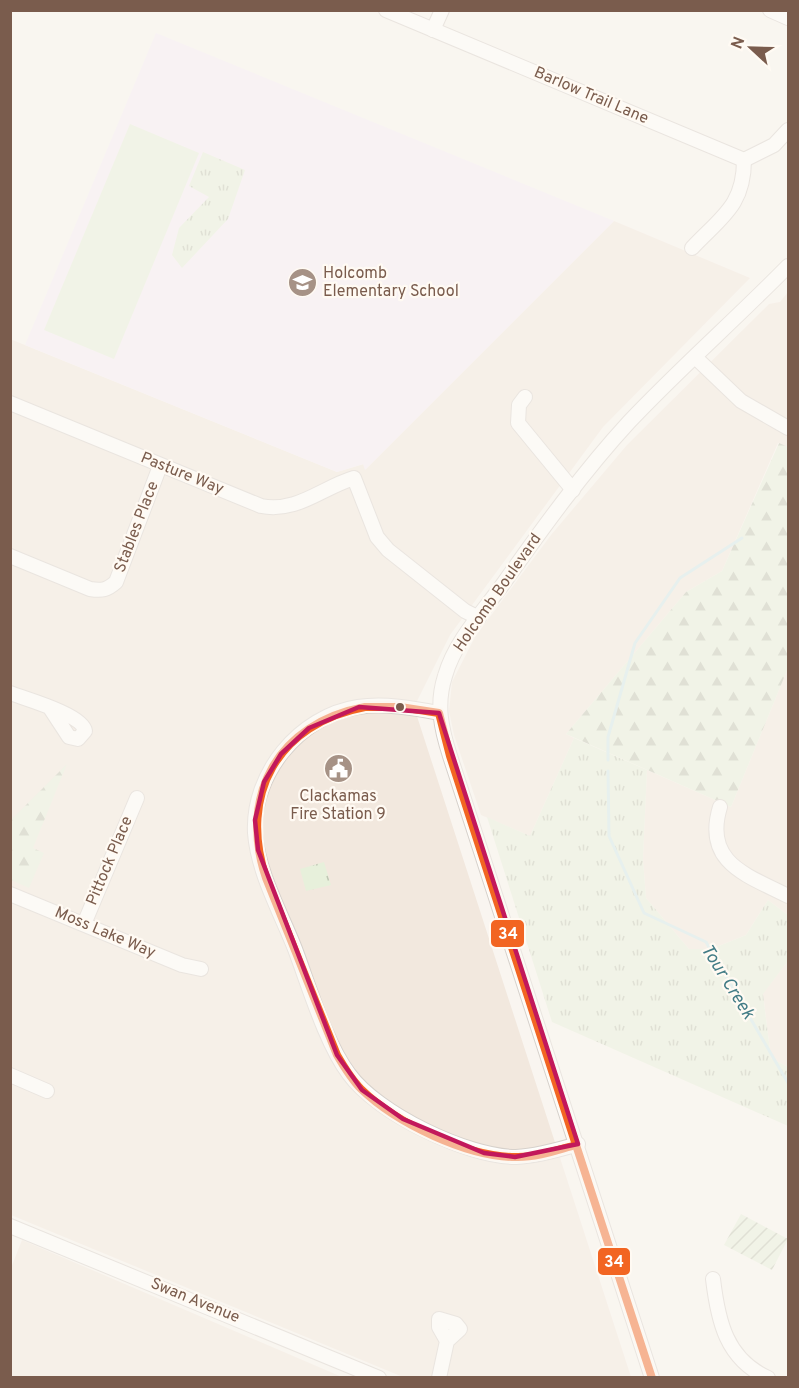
<svg xmlns="http://www.w3.org/2000/svg" width="799" height="1388" viewBox="0 0 799 1388" font-family="Overpass,sans-serif">
<style>
.residential{fill:#f2e8de}
.education{fill:#f6eef6}
.grass{fill:url(#grass-tufts)}
.forest{fill:url(#forest-firs)}
.garden{fill:url(#garden-furrows)}
.pitch{fill:#e7f0db}
.lines{fill:none;stroke-linecap:round;stroke-linejoin:round}
.stream{stroke:#d0e8ea;stroke-width:3}
.minor-casing{stroke:#d7d1cb;stroke-width:16}
.minor{stroke:#fefefd;stroke-width:14}
.bus-1-casing{stroke:#fffaf3;stroke-width:12}
.bus-1{stroke:#f26522;stroke-width:8}
.marked{fill:none;stroke:#c2185b;stroke-width:4.5;stroke-linejoin:round}
.bus-dot{fill:#7a5c4d;stroke:#fffaf3;stroke-width:2}
.labels{text-anchor:middle;dominant-baseline:central;stroke-width:4.5;stroke-linejoin:round;paint-order:stroke}
.street-label{font-size:16px;fill:#7a5c4d;stroke:#fffaf3}
.poi-label{font-size:16px;fill:#7a5c4d;stroke:#fffaf3;text-anchor:start}
.water-label{font-size:18px;font-style:italic;fill:#437c86;stroke:#fffaf3}
.line-badge{stroke:#fffaf3;stroke-width:2}
.badge-label{font-size:16px;text-anchor:middle;font-weight:bold;fill:#fff}
</style>
<defs>
<pattern id="grass-tufts" width="24" height="20" patternUnits="userSpaceOnUse" patternTransform="scale(1.5)"><rect width="24" height="20" fill="#e7f0db"/><path d="M3 7l-1-3M5 7V3M7 7l1-3M15 17l-1-3M17 17v-4M19 17l1-3" fill="none" stroke="#c0c6b4"/></pattern>
<pattern id="forest-firs" width="22" height="20" patternUnits="userSpaceOnUse" patternTransform="scale(1.5)"><rect width="22" height="20" fill="#e7f0db"/><path d="M5 1l3.5 6h-7zM16 11l3.5 6h-7z" fill="#c0c6b4"/></pattern>
<pattern id="garden-furrows" width="10" height="10" patternUnits="userSpaceOnUse" patternTransform="scale(1.5)"><rect width="10" height="10" fill="#e7f0db"/><path d="M-1 1l2-2M0 10L10 0M9 11l2-2" fill="none" stroke="#c0c6b4"/></pattern>
</defs>
<rect width="100%" height="100%" fill="#f9f5f0"/>
<g class="residential">
<polygon points="614,221 750,278 603,427 450,635 414,707 631,1377 403,1377 11,1215 10,339 337,472 364,464 366,469"/>
<polygon points="788,292 788,447 778,443 722,571 686,592 566,734 574,738 530,836 481,815 454,735 449,711 452,682 475,637 551,535 627,445 769,304 780,302"/>
<polygon points="788,668 788,915 768,900 746,935 711,949 689,949 646,898 643,859 647,770 731,807"/>
<polygon points="788,961 788,1067 771,1058 763,993"/>
<polygon points="22,1240 342,1377 11,1377 11,1268"/>
</g>
<polygon class="education" points="156,33 614,221 365,470 363,464 337,472 25,345"/>
<g class="grass">
<polygon points="203,152 245,170 228,219 182,268 172,255 179,228 209,197 189,186"/>
<polygon points="574,738 647,770 643,859 646,898 689,949 711,949 746,935 768,900 788,915 788,961 763,994 771,1058 788,1067 788,1126 552,1022 487,817 530,836"/>
<polygon points="324,862 331,885 306,891 300,869"/>
</g>
<g class="forest">
<polygon points="779,443 788,447 788,668 731,807 566,734 686,592 722,571"/>
<polygon points="67,764 33,848 44,853 29,888 11,880 11,820"/>
</g>
<polygon class="garden" points="741,1214 788,1239 772,1270 724,1245"/>
<polygon class="pitch" points="130,124 199,153 114,359 44,330"/>
<g class="lines">
<g class="stream">
<polyline points="608,760 608,737 635,643 680,578 742,538"/>
<polyline points="608,771 609,836 644,913 706,942 788,1083"/>
</g>
<defs>
<g id="minor">
<polyline points="386,10 744,160 774,145 788,130"/>
<polyline points="770,10 788,18"/>
<polyline points="433,30 442,10"/>
<path d="M692,248c29,-31 52,-42 52,-88"/>
<polyline points="695,357 741,401 788,428"/>
<polyline points="525,397 519,405 518,423 573,490"/>
<path d="M10,403l251,103c36,7 60,-18 93,-28l23,59 11,13 77,61 14,7"/>
<path d="M10,556l80,33c12,2 17,1 26,-7l44,-116"/>
<path d="M10,693c16,6 73,22 75,38l-7,8 -9,-2 -19,-29"/>
<path d="M439,713c-26,-5 -55,-10 -81,-6 -59,9 -106,67 -103,126 3,40 26,80 40,116 14,37 31,95 54,125 28,39 118,83 167,83 20,-1 42,-7 62,-13"/>
<path d="M720,807c-17,56 27,68 68,89"/>
<polyline points="10,894 182,965 201,969"/>
<polyline points="84,924 137,798"/>
<polyline points="10,1075 47,1091"/>
<polyline points="10,1226 379,1378"/>
<path d="M713,1279c5,42 13,80 55,99"/>
<polyline points="439,1378 447,1341 439,1327 439,1319 456,1324 460,1329 447,1341"/>
<path d="M652,1378l-202,-622c-9,-28 -14,-52 -5,-80 10,-35 37,-63 58,-92 39,-55 80,-112 126,-162 51,-54 107,-103 159,-156"/>
</g>
</defs>
<use href="#minor" class="minor-casing"/>
<use href="#minor" class="minor"/>
<defs>
<g id="bus-1">
<path d="M365,707h35l39,6 11,43 126,389c-19,5 -38,12 -58,12 -50,1 -122,-34 -157,-68 -10,-10 -17,-22 -24,-34l-71,-177c-28,-83 12,-155 99,-171z"/>
<polyline points="576,1145 652,1378"/>
</g>
</defs>
<use href="#bus-1" class="bus-1-casing"/>
<use href="#bus-1" class="bus-1"/>
</g>
<path d="M0 0H799V1388H0ZM359,707l80,6 139,431 -63,13 -31,-4 -81,-34 -41,-29 -25,-35 -79,-205 -3,-30 9,-38 17,-28 28,-26z" fill="#f9f5f0" fill-opacity=".55" fill-rule="evenodd"/>
<path class="marked" d="M359,707l80,6 139,431 -63,13 -31,-4 -81,-34 -41,-29 -25,-35 -79,-205 -3,-30 9,-38 17,-28 28,-26z"/>
<defs>
<symbol id="school-disc" viewBox="-11 -11 22 22"><circle r="9.5" fill="#a69286" stroke="#fffaf3"/><path d="M0-5L7-2L0 1L-7-2ZM-4 1L0 2.5L4 1V4Q0 6-4 4Z" fill="#fff"/></symbol>
<symbol id="civic-disc" viewBox="-11 -11 22 22"><circle r="9.5" fill="#a69286" stroke="#fffaf3"/><path d="M-.6-6.5H3V-4.5H.6V-3L4-1V1h2V6H-6V1h2V-1L-.6-3ZM-1.2 2.5V6h2.4V2.5Z" fill="#fff"/></symbol>
</defs>
<g fill-rule="evenodd">
<use href="#school-disc" x="286" y="266" width="33" height="33"/>
<use href="#civic-disc" x="322" y="752" width="33" height="33"/>
</g>
<circle class="bus-dot" cx="400" cy="707" r="5"/>
<g class="labels">
<g class="street-label">
<text transform="translate(591 96) rotate(23)">Barlow Trail Lane</text>
<text transform="translate(182 474) rotate(22)">Pasture Way</text>
<text transform="translate(137 527) rotate(-69)">Stables Place</text>
<text transform="translate(498 593) rotate(-55)">Holcomb Boulevard</text>
<text transform="translate(110 861) rotate(-67)">Pittock Place</text>
<text transform="translate(105 933) rotate(23)">Moss Lake Way</text>
<text transform="translate(195 1301) rotate(22)">Swan Avenue</text>
</g>
<g class="poi-label">
<text x="323" y="274">Holcomb<tspan x="323" dy="18">Elementary School</tspan></text>
<text x="338" y="797" text-anchor="middle">Clackamas<tspan x="338" dy="18">Fire Station 9</tspan></text>
</g>
<g class="water-label">
<text transform="translate(727 982) rotate(58)">Tour Creek</text>
</g>
</g>
<g class="line-badge">
<rect x="490" y="919" width="35" height="29" rx="6" fill="#f26522"/>
<rect x="597" y="1247" width="34" height="29" rx="6" fill="#f26522"/>
</g>
<g class="badge-label">
<text x="508" y="939">34</text>
<text x="614" y="1267">34</text>
</g>
<rect width="799" height="1388" fill="none" stroke="#7a5c4d" stroke-width="24"/>
<g transform="translate(751 48) rotate(292)" stroke="#fffaf3" stroke-width="4.5" paint-order="stroke">
<path d="M0-4.5L10 22L0 15L-10 22Z" fill="#7a5c4d"/>
<text y="-9" font-size="16" font-weight="bold" text-anchor="middle" fill="#7a5c4d">N</text>
</g>
</svg>
